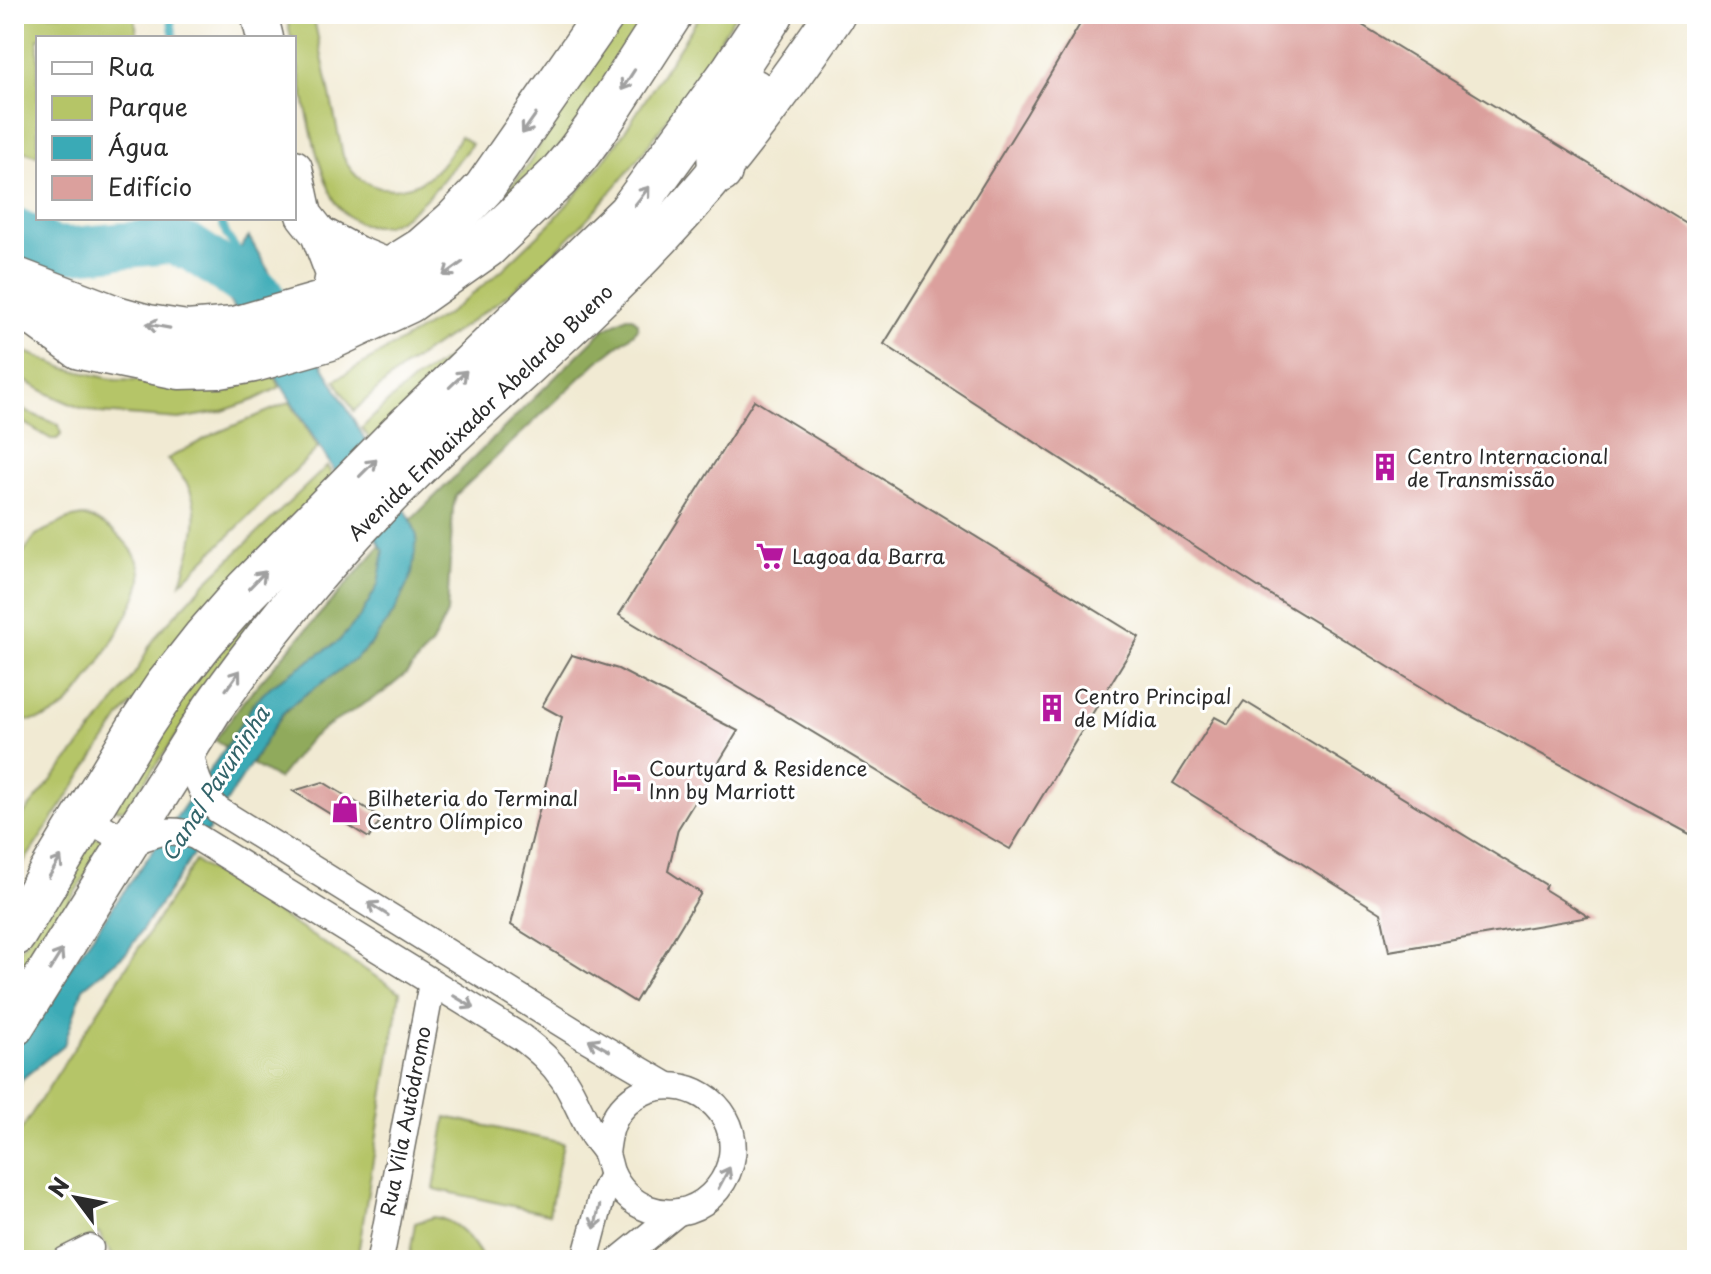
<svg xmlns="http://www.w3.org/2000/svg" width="1711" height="1274" viewBox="0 0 1711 1274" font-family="'Playpen Sans',sans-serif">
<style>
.green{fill:#b5c567;stroke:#707849;stroke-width:2}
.forest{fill:#90aa5c;stroke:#5e6a44;stroke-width:2}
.water{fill:#3aaab6;stroke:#326a70;stroke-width:2}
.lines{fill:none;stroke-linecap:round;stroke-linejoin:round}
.stream{stroke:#3aaab6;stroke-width:8}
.river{stroke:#3aaab6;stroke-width:46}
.building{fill:#dba09d}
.street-casing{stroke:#706e66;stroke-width:29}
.secondary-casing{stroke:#706e66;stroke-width:39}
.primary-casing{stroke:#706e66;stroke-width:43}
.highway-casing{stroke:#706e66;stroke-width:47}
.street{stroke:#fff;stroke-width:26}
.secondary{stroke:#fff;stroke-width:36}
.primary{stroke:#fff;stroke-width:40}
.highway{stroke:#fff;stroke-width:44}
.oneway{stroke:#a0a0a0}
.labels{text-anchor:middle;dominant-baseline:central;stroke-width:6;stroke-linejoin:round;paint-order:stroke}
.street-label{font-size:20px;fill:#2b2b2b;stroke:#fff}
.poi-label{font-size:20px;fill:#2b2b2b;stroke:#fff;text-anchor:start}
.water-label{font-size:22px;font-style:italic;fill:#32646a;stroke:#fff}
</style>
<rect width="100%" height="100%" fill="#fff"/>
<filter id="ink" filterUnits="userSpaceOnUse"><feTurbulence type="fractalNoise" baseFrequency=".0125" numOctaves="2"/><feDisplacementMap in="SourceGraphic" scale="16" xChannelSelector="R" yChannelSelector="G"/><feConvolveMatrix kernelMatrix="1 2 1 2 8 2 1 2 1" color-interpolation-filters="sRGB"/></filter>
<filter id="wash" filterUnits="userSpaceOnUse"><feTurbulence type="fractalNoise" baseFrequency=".006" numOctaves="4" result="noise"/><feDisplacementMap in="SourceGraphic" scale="32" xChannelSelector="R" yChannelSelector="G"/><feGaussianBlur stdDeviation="1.8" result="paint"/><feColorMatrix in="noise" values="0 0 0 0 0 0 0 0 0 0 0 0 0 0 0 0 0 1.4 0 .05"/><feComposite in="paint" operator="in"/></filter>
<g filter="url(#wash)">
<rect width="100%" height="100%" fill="#f1ead3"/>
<g class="green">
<polygon points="14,14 134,14 138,38 38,38 38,156 14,148"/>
<path d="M286,14h27l30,142c5,9 10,19 20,25 22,13 53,9 71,-9 11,-10 19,-23 26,-36l12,8c-21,24 -40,54 -67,72 -23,17 -52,12 -69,-13 -4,-6 -7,-15 -10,-22 -16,-42 -22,-88 -32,-131v-12h-3z"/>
<polygon points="619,14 650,14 592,115 415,284 495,206 528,165"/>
<path d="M701,14h35c-30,46 -58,94 -92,137 -37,48 -79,94 -125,134 -37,32 -80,56 -119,85 -16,13 -31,27 -46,41l-19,-31 114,-67 53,-43 48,-46 42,-48 29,-39z"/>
<polygon points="14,347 65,368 115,380 232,384 275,377 280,387 254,400 220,412 179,419 100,413 78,407 53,396 14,375"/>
<polygon points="460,351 373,444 362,428 388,402 414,380"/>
<path d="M290,402l28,46 -137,135c9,-32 24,-68 6,-99 -6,-9 -14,-17 -20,-25l47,-25z"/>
<polygon points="14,404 27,412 59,425 61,435 57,439 51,439 14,417"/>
<path d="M327,466l8,14 -213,235 -104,156 -4,3c0,-21 -1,-41 10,-60l85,-104 30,-43 11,-22 11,-15 44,-47z"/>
<path d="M83,516c25,6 61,35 58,64 -3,24 -52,103 -71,122 -5,5 -13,11 -20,14 -11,5 -24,5 -36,5v-155l22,-31 32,-16z"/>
<polygon points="307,549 126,808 120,810 111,808 183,694"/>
<polygon points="91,837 108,839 14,991 14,960"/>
<polygon points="195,861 400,992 357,1260 115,1260 99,1233 49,1260 14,1260 14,1141"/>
<polygon points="446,1117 563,1143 549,1214 434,1189"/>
<path d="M434,1217c24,3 39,24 50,43h-75l6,-37z"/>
</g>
<g class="forest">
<polygon points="627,317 632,317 638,323 638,327 634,333 597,362 456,495 453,508 447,613 432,644 406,674 384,692 324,728 309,740 278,779 252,764 268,735 284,713 296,701 353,661 369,647 395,611 417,537 411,520 604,329"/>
<polygon points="380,546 384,551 378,585 360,617 339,641 271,686 254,703 226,747 215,740 245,699"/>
</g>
<polygon class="water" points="249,237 411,520 417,537 412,574 395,611 371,644 353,661 296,701 283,713 184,869 127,952 83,988 64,1045 22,1079 14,1092 14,1047 226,747 254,703 271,686 339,641 360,617 378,585 384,551 215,278"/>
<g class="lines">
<g class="stream">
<polyline points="170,14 174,38"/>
<polyline points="220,218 227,236 243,258"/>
</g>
<polyline class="river" points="14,230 54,249 74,250 169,241 191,248 261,295 268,308"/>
</g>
<g id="blocks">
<g class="building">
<polygon points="1086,14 1344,14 1697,230 1697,838 1456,708 1261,589 884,344 1026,115"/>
<polygon points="754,400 1139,637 1010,849 933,805 619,615"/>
<polygon points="572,655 618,669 738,731 678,829 668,871 701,893 635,1002 511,925 562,717 542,706"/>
<polygon points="1244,701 1546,885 1544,889 1589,917 1389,951 1381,913 1173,783 1215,717 1228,724"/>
<polygon points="323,782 382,818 369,838 293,791"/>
</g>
</g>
</g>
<g filter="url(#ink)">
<use href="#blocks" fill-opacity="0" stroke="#706e66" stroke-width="2"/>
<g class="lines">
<defs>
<g id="street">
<path d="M190,745c3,25 8,47 28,65l359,223 89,52"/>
<path d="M85,817l44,26c25,-9 40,-17 66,-7l326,201c17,13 31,25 43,43 11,17 18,37 28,54 4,7 11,13 14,20 2,6 3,12 5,18 7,17 21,31 38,37 54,20 103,-43 76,-91 -22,-38 -76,-43 -104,-9 -11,13 -13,28 -15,45"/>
<polyline points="66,1260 90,1248"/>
<polyline points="380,1260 432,983"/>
<polyline points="585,1260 602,1196 612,1175"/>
<polyline points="619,1260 678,1212"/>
</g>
<g id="secondary">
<polyline points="259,14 265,38"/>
<polyline points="294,168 304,215 319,234 334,274 329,300"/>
<polyline points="319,234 356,254 390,268"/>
</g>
<g id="primary">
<polyline points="14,277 116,316 148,325 187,331 235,327 329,300 390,268 422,248 455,219 484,188 605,14"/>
<path d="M14,1026l198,-317c61,-86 131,-170 207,-243 80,-77 165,-148 241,-229 65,-69 122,-145 175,-223"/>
</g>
<g id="highway">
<polyline points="720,171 719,149 721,141 753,91"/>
<polyline points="14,299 80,347 179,367 219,366 253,360 327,339 408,301 486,246 558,177 578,153 595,130 670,14"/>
<polyline points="14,934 141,725 167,686 204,639 246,591 402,433 629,214 734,70 771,14"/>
</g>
</defs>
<use href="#street" class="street-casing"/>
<use href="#secondary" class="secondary-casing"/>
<use href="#primary" class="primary-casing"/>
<use href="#highway" class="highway-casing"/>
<use href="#street" class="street"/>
<use href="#secondary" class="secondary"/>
<use href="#primary" class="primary"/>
<use href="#highway" class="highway"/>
</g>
<defs><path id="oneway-shaft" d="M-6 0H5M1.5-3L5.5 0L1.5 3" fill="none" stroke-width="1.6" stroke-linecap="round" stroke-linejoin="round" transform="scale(2)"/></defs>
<g class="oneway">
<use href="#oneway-shaft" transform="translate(628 80) rotate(123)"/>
<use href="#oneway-shaft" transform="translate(529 124) rotate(125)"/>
<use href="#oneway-shaft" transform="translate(642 196) rotate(-52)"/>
<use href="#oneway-shaft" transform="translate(453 269) rotate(144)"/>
<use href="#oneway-shaft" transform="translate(158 326) rotate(-170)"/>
<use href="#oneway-shaft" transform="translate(458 379) rotate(-44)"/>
<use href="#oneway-shaft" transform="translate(368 468) rotate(-45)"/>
<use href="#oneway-shaft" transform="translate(257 580) rotate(-46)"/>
<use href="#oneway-shaft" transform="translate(233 680) rotate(-54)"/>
<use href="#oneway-shaft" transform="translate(55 867) rotate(-59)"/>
<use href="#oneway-shaft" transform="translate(378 909) rotate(-148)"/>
<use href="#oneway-shaft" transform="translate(56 960) rotate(-58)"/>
<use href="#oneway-shaft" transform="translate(464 1002) rotate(31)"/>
<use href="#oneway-shaft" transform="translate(599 1045) rotate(-151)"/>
<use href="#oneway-shaft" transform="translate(724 1178) rotate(-62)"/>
<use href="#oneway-shaft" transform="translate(597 1217) rotate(103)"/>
</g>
</g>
<defs>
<symbol id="building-bare" viewBox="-9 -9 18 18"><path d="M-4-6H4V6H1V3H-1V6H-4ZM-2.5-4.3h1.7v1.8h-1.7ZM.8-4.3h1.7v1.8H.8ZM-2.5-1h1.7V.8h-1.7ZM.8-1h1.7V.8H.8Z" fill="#b5179e" stroke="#fff" stroke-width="2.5" paint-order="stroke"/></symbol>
<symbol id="supermarket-bare" viewBox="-9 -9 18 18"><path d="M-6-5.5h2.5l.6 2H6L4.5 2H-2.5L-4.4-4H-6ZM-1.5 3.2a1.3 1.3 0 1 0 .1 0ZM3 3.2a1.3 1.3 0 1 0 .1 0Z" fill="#b5179e" stroke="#fff" stroke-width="2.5" paint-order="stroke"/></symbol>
<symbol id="hotel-bare" viewBox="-9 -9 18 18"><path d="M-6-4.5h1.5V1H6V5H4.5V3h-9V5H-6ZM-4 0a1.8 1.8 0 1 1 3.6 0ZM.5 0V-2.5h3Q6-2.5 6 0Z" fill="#b5179e" stroke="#fff" stroke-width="2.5" paint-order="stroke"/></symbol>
<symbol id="shop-bare" viewBox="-9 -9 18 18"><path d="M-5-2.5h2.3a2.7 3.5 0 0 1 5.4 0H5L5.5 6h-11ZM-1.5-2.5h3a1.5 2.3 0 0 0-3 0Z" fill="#b5179e" stroke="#fff" stroke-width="2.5" paint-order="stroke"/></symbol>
</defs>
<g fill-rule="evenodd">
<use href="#building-bare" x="1365" y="447" width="40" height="40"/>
<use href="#supermarket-bare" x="750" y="536" width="40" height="40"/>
<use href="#building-bare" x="1032" y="688" width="40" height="40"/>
<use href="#hotel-bare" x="607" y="760" width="40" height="40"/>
<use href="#shop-bare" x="325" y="789" width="40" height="40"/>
</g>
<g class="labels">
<g class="street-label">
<text transform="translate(480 412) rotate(-44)">Avenida Embaixador Abelardo Bueno</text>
<text transform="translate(405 1121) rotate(-79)">Rua Vila Autódromo</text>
</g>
<g class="poi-label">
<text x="1407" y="456">Centro Internacional<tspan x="1407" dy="23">de Transmissão</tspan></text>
<text x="792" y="556">Lagoa da Barra</text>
<text x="1074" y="696">Centro Principal<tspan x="1074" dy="23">de Mídia</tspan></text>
<text x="649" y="768">Courtyard &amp; Residence<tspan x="649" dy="23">Inn by Marriott</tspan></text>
<text x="367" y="798">Bilheteria do Terminal<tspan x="367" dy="23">Centro Olímpico</tspan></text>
</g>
<g class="water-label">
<text transform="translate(214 783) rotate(-57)">Canal Pavuninha</text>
</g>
</g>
<rect width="1711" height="1274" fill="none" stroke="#fff" stroke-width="48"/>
<rect x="36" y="36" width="260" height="184" fill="#ffffff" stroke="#aaaaaa" stroke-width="2"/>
<rect x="52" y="62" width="40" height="12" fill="#ffffff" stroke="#aaaaaa" stroke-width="2"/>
<text x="108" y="76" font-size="24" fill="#2b2b2b">Rua</text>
<rect x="52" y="96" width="40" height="24" fill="#b5c567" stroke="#aaaaaa" stroke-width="2"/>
<text x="108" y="116" font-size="24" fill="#2b2b2b">Parque</text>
<rect x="52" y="136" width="40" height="24" fill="#3aaab6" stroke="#aaaaaa" stroke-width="2"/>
<text x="108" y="156" font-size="24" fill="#2b2b2b">Água</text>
<rect x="52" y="176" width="40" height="24" fill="#dba09d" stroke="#aaaaaa" stroke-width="2"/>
<text x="108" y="196" font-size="24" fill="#2b2b2b">Edifício</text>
<g transform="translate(76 1198) rotate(302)" stroke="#ffffff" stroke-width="6" paint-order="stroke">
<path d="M0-6L14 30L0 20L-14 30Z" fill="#2b2b2b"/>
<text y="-12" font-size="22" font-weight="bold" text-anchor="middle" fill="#2b2b2b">N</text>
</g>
</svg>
